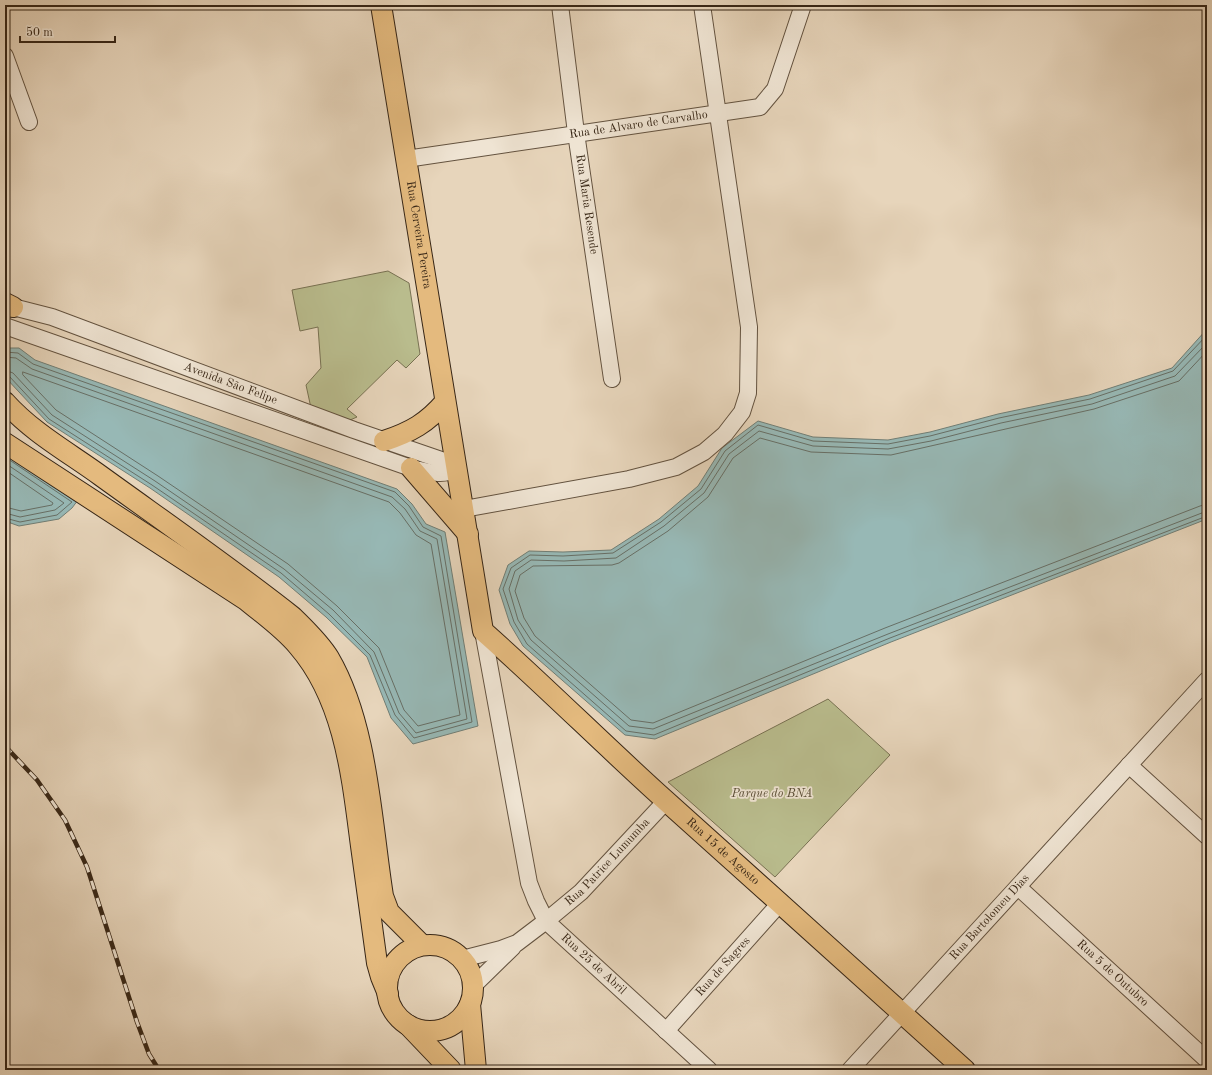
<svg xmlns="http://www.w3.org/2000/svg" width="1212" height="1075" viewBox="0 0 1212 1075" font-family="'Old Standard TT',serif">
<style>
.green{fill:#b9bc8d;stroke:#787152}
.water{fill:#97b8b5;stroke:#717e75}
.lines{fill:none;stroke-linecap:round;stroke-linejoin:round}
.shore{stroke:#676f66;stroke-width:1}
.minor-casing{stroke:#63523f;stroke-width:18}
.major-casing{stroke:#372616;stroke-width:22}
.minor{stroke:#efe4d3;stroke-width:16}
.major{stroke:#e4ba7e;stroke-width:20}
.rail-casing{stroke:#372616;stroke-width:4.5}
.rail{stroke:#efe4d3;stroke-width:3;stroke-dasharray:9;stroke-linecap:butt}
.labels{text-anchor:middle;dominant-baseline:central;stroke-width:3.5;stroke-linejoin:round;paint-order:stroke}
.street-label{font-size:12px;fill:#372616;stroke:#efe4d3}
.park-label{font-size:12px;font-style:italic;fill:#584c34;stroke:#efe4d3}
</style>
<rect width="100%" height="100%" fill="#e7d5bb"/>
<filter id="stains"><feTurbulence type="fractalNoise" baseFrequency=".005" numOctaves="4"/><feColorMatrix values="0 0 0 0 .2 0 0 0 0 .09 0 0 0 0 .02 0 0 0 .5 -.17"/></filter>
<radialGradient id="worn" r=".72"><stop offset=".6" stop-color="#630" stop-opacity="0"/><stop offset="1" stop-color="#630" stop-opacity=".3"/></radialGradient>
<g class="green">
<polygon points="388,271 409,283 420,354 406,368 397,360 347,409 357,417 350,420 311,408 306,385 321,368 318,327 300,331 292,290"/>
<polygon points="828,699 890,755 775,877 668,782"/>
</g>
<g class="water">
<polygon points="1207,329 1207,519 891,642 655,739 625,735 523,646 510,624 499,590 508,565 529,551 563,552 611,550 659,519 698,486 722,448 758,421 813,437 888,440 930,432 998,414 1089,395 1172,368"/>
<polygon points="5,348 19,348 35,360 397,489 412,504 426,524 445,532 478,726 413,744 391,718 367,657 326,617 279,577 150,488 47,422 5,377"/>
<polygon points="5,452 78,500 72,508 59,519 19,526 5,521"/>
</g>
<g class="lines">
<g class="shore">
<polyline points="1207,335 1173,371 1090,399 999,418 930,436 888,444 813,441 758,425 725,451 701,489 661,522 613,553 563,556 530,555 511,568 503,589 514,622 527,644 626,731 654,735 890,638 1207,516"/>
<polyline points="1207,343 1175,376 1092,404 1001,423 931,441 888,449 813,446 759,431 729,454 704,493 664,526 616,558 564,561 531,560 515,571 509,589 518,620 531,640 629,726 653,729 888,634 1207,511"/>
<polyline points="1207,351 1179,381 1094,409 891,455 811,452 760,438 733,458 708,497 668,531 619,563 612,565 533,566 520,575 515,591 524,618 535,636 631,720 653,723 885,628 1200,506 1207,504"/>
<polyline points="5,352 18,353 33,364 395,492 409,506 423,527 441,536 472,722 414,738 395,715 370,655 329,614 281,573 152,485 49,419 9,376 5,375"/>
<polyline points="5,357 16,358 32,369 392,497 405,509 420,531 437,539 467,719 416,733 399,713 374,652 333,610 284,569 155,481 52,415 13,373 5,370"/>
<polygon points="23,372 389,502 400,513 416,535 431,544 460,715 418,726 404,710 379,648 337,606 288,564 158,476 56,410 23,375"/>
<polyline points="5,457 72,502 57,515 20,522 5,518"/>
<polyline points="5,463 64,503 55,510 20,517 5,513"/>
<polyline points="5,470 53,503 52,505 21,511 5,507"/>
</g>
<defs>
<g id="minor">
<path id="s1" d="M560,5l16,128 36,246"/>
<polyline points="5,56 29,122"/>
<path id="s2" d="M406,159l354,-52 15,-18 28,-84"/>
<path id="s3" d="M5,305l47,12 302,113 102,35"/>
<path d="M5,326l406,142c15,3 31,9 45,1"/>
<polyline points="464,509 629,479 676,467 704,452 725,434 742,412 748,393 749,327 702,5"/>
<path id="s4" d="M483,631l46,252 7,18 10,20 163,149"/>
<polyline points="1129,765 1207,836"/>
<path id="s5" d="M1018,887l189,173"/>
<path id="s6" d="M462,959l39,-10 16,-6 29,-22 35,-29 85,-91"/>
<polyline points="473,986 513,947"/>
<path id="s7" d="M666,1031l115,-129"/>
<path id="s8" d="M850,1070l357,-390"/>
</g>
<g id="major">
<path id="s9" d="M381,5l102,626c62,55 121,114 182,169 100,90 201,180 300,270"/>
<polyline points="5,303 13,307"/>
<path d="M5,402c28,31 63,50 96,74 65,47 130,92 192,141 13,13 27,26 36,41 39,67 42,162 54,238l6,16 33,33"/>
<path d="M384,441c27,-9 43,-18 61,-39"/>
<path d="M5,443l241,157c18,15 37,28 52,46 47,54 54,132 63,200 5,39 11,78 16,117l4,14 7,17"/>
<polyline points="411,468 468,534"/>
<circle cx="430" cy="988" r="43"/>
<polyline points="470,1004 476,1070"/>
<polyline points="408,1025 451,1070"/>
</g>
</defs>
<use href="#minor" class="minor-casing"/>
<use href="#major" class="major-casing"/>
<use href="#minor" class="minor"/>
<use href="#major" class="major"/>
<defs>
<polyline id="rail" points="5,746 37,780 65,820 87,867 137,1022 149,1054 159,1070"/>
</defs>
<use href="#rail" class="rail-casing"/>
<use href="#rail" class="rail"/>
</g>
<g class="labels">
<g class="street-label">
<text stroke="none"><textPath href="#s2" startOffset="235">Rua de Alvaro de Carvalho</textPath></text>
<text stroke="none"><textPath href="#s1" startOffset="201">Rua Maria Resende</textPath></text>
<text stroke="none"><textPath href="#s9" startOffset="233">Rua Cerveira Pereira</textPath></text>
<text stroke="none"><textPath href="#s3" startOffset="239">Avenida São Felipe</textPath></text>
<text stroke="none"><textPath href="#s9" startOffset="960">Rua 15 de Agosto</textPath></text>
<text stroke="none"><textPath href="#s6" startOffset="179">Rua Patrice Lumumba</textPath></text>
<text stroke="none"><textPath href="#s8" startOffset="207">Rua Bartolomeu Dias</textPath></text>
<text stroke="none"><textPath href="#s4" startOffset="362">Rua 25 de Abril</textPath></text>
<text stroke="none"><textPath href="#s7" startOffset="86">Rua de Sagres</textPath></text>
<text stroke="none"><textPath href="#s5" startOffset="128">Rua 5 de Outubro</textPath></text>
</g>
<g class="park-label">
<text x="772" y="794">Parque do BNA</text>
</g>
</g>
<rect width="1212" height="1075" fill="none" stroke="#e7d5bb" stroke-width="20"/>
<rect x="6" y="6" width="1200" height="1063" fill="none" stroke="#372616" stroke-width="2"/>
<rect x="10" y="10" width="1192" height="1055" fill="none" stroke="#372616"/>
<path d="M20 36v6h95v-6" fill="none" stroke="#372616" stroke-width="2"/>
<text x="26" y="36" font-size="12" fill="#372616" stroke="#efe4d3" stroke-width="3" paint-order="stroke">50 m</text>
<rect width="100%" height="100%" filter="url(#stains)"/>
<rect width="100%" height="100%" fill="url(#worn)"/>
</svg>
